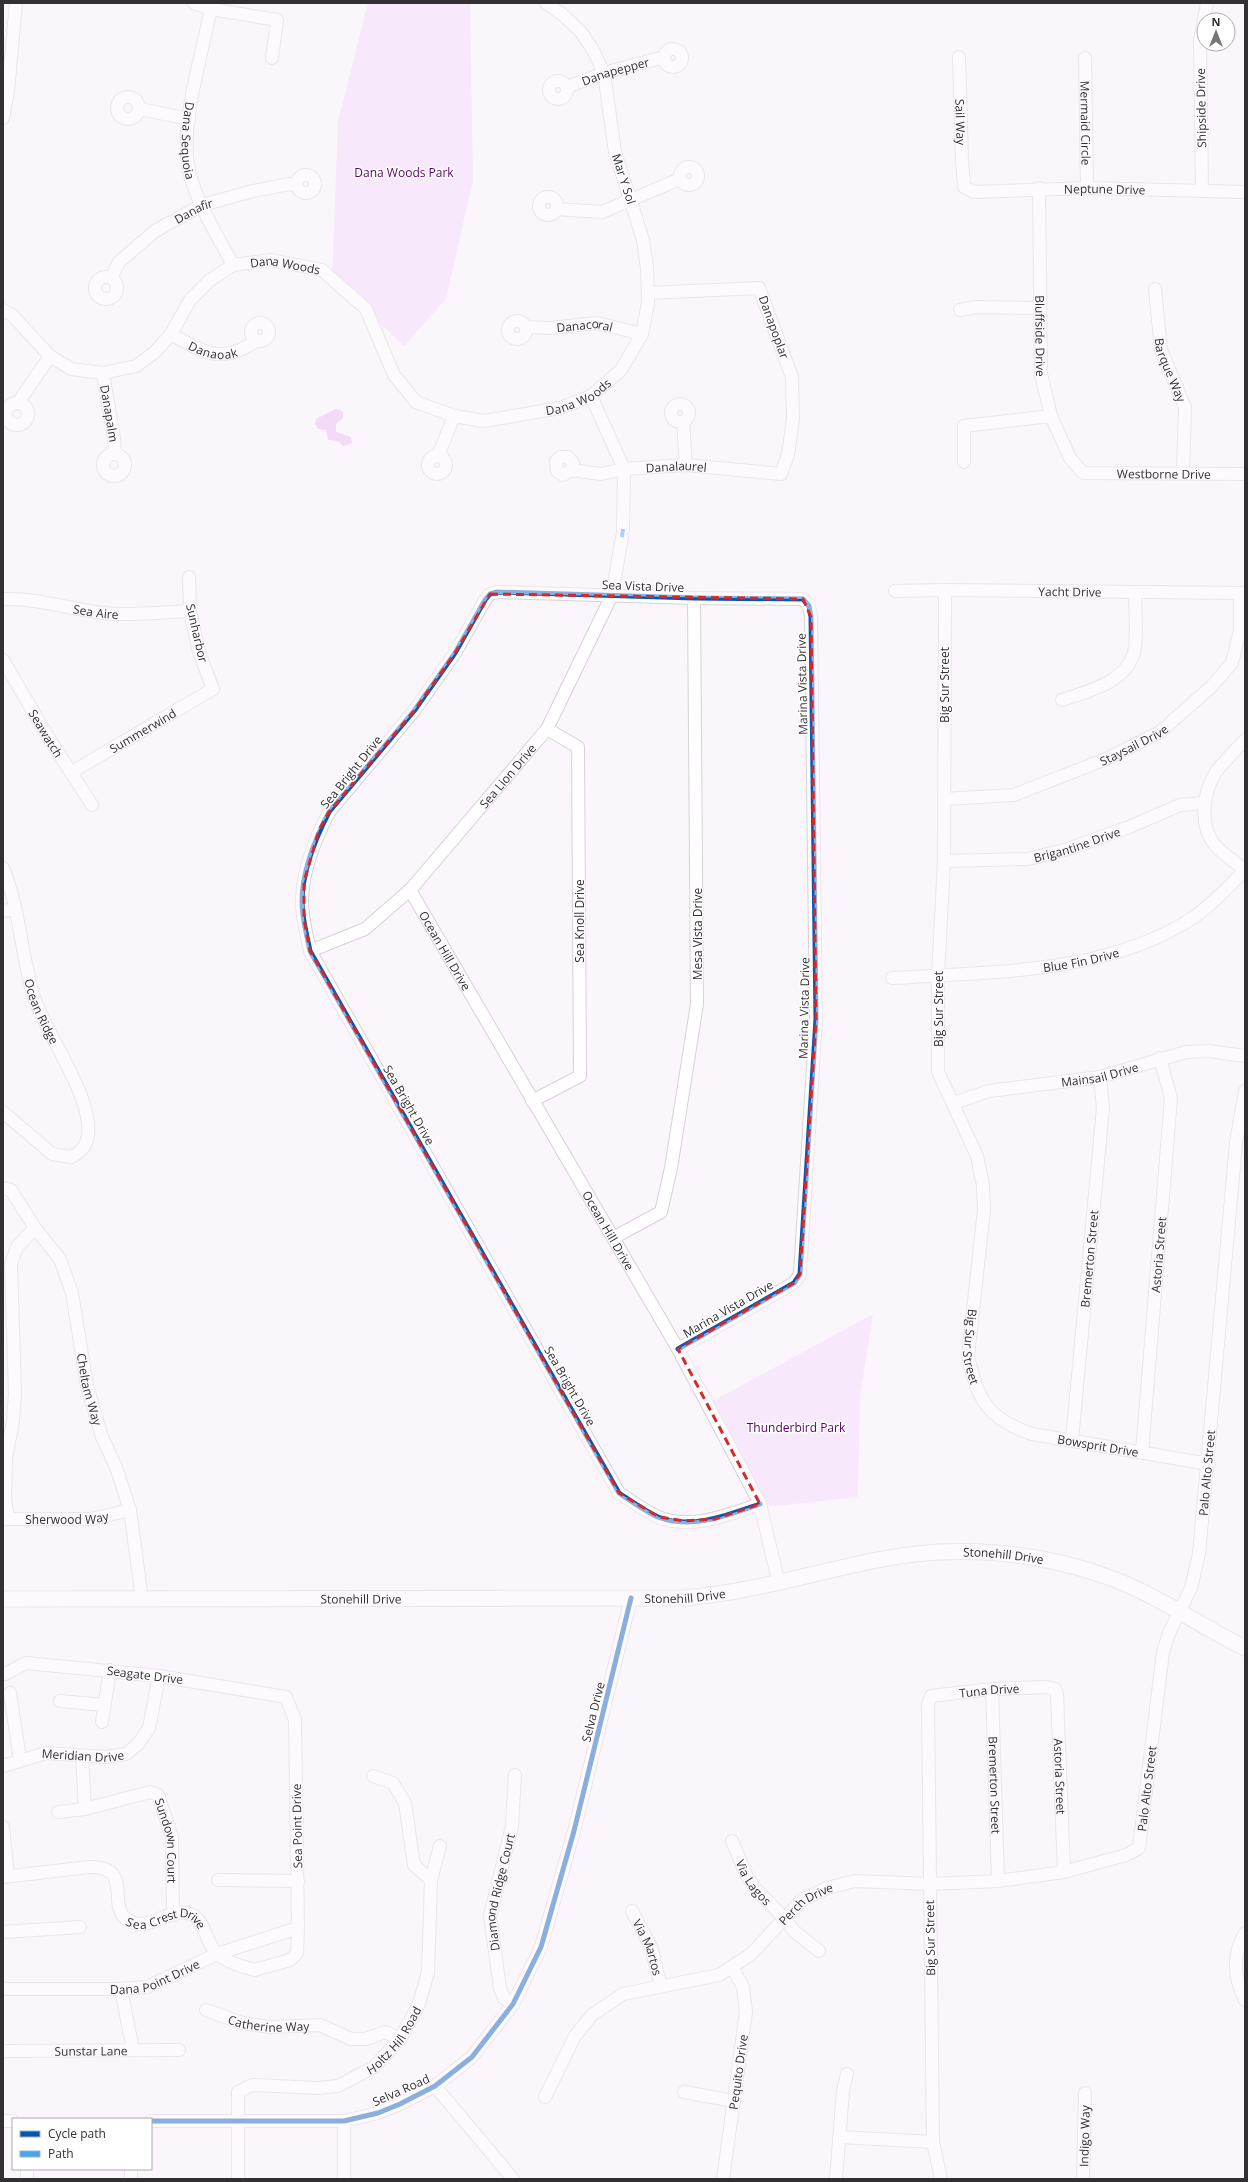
<svg xmlns="http://www.w3.org/2000/svg" width="1248" height="2182" viewBox="0 0 1248 2182" font-family="'Open Sans',sans-serif">
<style>
.green{fill:#f4d8fa}
.water{fill:#e9baf2}
.lines{fill:none;stroke-linecap:round;stroke-linejoin:round}
.minor-casing{stroke:#d6d2d7;stroke-width:14}
.major-casing{stroke:#d6d2d7;stroke-width:17}
.minor{stroke:#fefeff;stroke-width:12}
.major{stroke:#fefeff;stroke-width:15}
.quiet{stroke:#3fa9f5;stroke-width:4;stroke-dasharray:8 4;stroke-linecap:butt}
.cycleway-casing{stroke:#fff;stroke-width:8}
.cycleway{stroke:#0057b8;stroke-width:5}
.marked{fill:none;stroke:#d62828;stroke-width:3;stroke-dasharray:8 5;stroke-linejoin:round}
.labels{text-anchor:middle;dominant-baseline:central;stroke-width:3;stroke-linejoin:round;paint-order:stroke}
.street-label{font-size:12px;fill:#342e35;stroke:#fff}
.park-label{font-size:12px;fill:#570265;stroke:#fff}
</style>
<rect width="100%" height="100%" fill="#fbf6fc"/>
<g class="green">
<polygon points="368,3 470,3 473,180 446,299 404,346 332,279 338,121"/>
<polygon points="873,1314 860,1397 858,1497 766,1507 711,1402"/>
</g>
<polygon class="water" points="335,409 340,410 343,412 343,418 336,424 336,432 351,437 352,443 343,446 338,441 328,440 326,430 318,429 315,424 316,419"/>
<g class="lines">
<defs>
<g id="minor">
<polyline points="194,3 211,9 277,20 272,58"/>
<path id="s1" d="M211,9c-9,44 -30,113 -23,156 6,35 29,69 45,100"/>
<circle cx="673" cy="58" r="9"/>
<path id="s2" d="M959,57l3,104 2,26 10,5 113,-4 158,4"/>
<path id="s3" d="M1085,58l2,130"/>
<circle cx="558" cy="90" r="9"/>
<path id="s4" d="M567,87l37,-14 60,-16"/>
<circle cx="128" cy="108" r="11"/>
<polyline points="140,109 189,119"/>
<polyline points="3,118 8,91 16,3"/>
<circle cx="689" cy="176" r="9"/>
<circle cx="306" cy="184" r="9"/>
<path id="s5" d="M1039,188l2,186 10,42 19,42 13,15 162,1"/>
<polyline points="1202,190 1200,41 1207,3"/>
<circle cx="548" cy="206" r="9"/>
<polyline points="556,209 602,212 680,179"/>
<circle cx="106" cy="288" r="11"/>
<path id="s6" d="M111,278l8,-16 36,-31 47,-26 51,-14 36,-7 8,2"/>
<path id="s7" d="M1155,289l6,61 24,57 -2,66"/>
<path id="s8" d="M3,310l9,5 38,41 21,13 32,4 33,-7 19,-14 16,-18 19,-34 20,-20 23,-15 38,-5 51,10 44,39 28,66 22,27 38,14 30,5 76,-13 31,-12 30,-26 21,-36 6,-31 -1,-35 -4,-28 -28,-88 -11,-79 -11,-23 -12,-18 -18,-17 -17,-12"/>
<polyline points="960,310 977,307 1039,308"/>
<circle cx="517" cy="330" r="9"/>
<circle cx="260" cy="332" r="9"/>
<path id="s9" d="M526,327l25,1 46,-5 45,11"/>
<path id="s10" d="M171,334c32,18 51,31 85,7"/>
<path id="s11" d="M103,373l11,65 1,16"/>
<polyline points="591,396 624,469 623,529"/>
<circle cx="17" cy="414" r="11"/>
<polyline points="18,403 50,356"/>
<circle cx="680" cy="413" r="9"/>
<polyline points="683,422 686,465"/>
<circle cx="114" cy="465" r="11"/>
<circle cx="437" cy="465" r="9"/>
<polyline points="438,456 454,416"/>
<polyline points="964,462 964,426 1051,416"/>
<path id="s12" d="M572,470l1,-7 -5,-6h-7l-5,4 1,10 6,4 9,-5 29,4 23,-5 62,-4 95,9 7,-19 5,-36 -1,-42 -33,-89 -111,5"/>
<path id="s13" d="M945,590l-1,271 -6,114v97l39,84 6,29 1,25 -16,146c10,44 19,63 64,78l177,30"/>
<path id="s14" d="M895,591l50,-1 300,3"/>
<path id="s15" d="M3,599c35,-1 66,10 100,14 29,3 58,-1 87,-2"/>
<path id="s16" d="M3,660l45,77 44,68"/>
<path d="M1062,700c27,-9 69,-19 73,-53 2,-18 0,-37 0,-55"/>
<path d="M1245,740c-9,10 -21,21 -29,32 -13,20 -17,53 -2,72 8,10 21,18 31,26"/>
<path id="s17" d="M72,772l141,-83 -14,-37 -9,-41 -1,-34"/>
<path id="s18" d="M944,799l70,-4 92,-36 54,-27 51,-45 21,-24 8,-33v-37"/>
<path id="s19" d="M944,861l84,-2 40,-10 61,-22 51,-22 24,-2"/>
<path id="s20" d="M3,868c17,41 18,87 31,129 10,34 67,111 52,146 -3,7 -9,11 -15,14l-19,-3 -49,-42"/>
<path id="s21" d="M410,890l268,459 61,115 21,40 19,80"/>
<polyline points="3,911 15,909"/>
<path id="s22" d="M310,951l55,-22 46,-40 136,-160 65,-134 10,-58"/>
<path id="s23" d="M892,978c98,-6 217,-4 302,-61 19,-13 35,-31 51,-47"/>
<polyline points="532,1101 580,1076 578,747 547,729"/>
<path id="s24" d="M954,1103l35,-12 111,-14 86,-25 23,-1 36,5"/>
<path id="s25" d="M3,1188l8,2 24,38 25,31 12,34 15,93 15,51 14,30 14,43 12,89"/>
<polyline points="613,1238 661,1212 671,1168 697,1004 694,598"/>
<path d="M678,1349l116,-66 6,-9 16,-255 -5,-402 -2,-11 -6,-7 -109,-1 -197,-6 -7,2 -5,6 -30,53 -41,58 -85,101c-14,27 -27,59 -27,90 0,17 5,33 8,49l309,542c12,8 26,18 39,24 34,13 70,-2 102,-13"/>
<path id="s26" d="M1072,1440l31,-332 -3,-31"/>
<path id="s27" d="M1142,1452l29,-354 -11,-40"/>
<path id="s28" d="M3,1519h88l39,-9"/>
<polyline points="8,1519 5,1499 6,1458 13,1421 15,1394 11,1264 17,1247 35,1228"/>
<path id="s29" d="M992,1689l6,192"/>
<polyline points="10,1693 20,1760"/>
<polyline points="60,1701 104,1705"/>
<polyline points="102,1722 110,1670"/>
<polyline points="82,1756 85,1809"/>
<path id="s30" d="M3,1766l43,-13 60,4 20,-3 12,-10 11,-16 10,-52"/>
<polyline points="373,1776 393,1783 405,1803 414,1865 431,1880"/>
<path id="s31" d="M58,1812l27,-3 65,-17 8,3 14,42 1,78"/>
<polyline points="3,1827 8,1876"/>
<path id="s32" d="M732,1841l14,33 9,14 29,30 10,13 25,20"/>
<path id="s33" d="M3,1877l86,-10c45,-1 18,37 37,52 21,16 40,-11 62,-6 18,5 17,31 30,41 9,8 25,13 37,16l35,-10 7,-7 1,-25 -3,-208 -9,-23 -127,-21 -133,-13 -21,11"/>
<polyline points="218,1880 298,1881"/>
<path id="s34" d="M632,1911l19,36 10,39"/>
<polyline points="3,1932 80,1927"/>
<path d="M1245,1933c-13,22 -11,45 0,67"/>
<path id="s35" d="M3,1989h118l26,-2 70,-33 81,-26"/>
<polyline points="121,1989 133,2050"/>
<path id="s36" d="M513,2004l-9,-6 -4,-10 -10,-72 22,-90 3,-51"/>
<path id="s37" d="M206,2010l36,13 28,4 50,-2 31,14h15l19,-7 15,7"/>
<path id="s38" d="M3,2051l176,-1"/>
<polyline points="435,2086 513,2179"/>
<polyline points="684,2092 734,2101"/>
<path id="s39" d="M545,2097l30,-61 17,-21 31,-21 96,-19 31,-20 52,-55 25,-12 28,-7 75,3 68,-3 66,-9 62,-17 13,-7 24,-196 6,-19 22,-45 8,-34 37,-411 9,-52"/>
<polyline points="3,2121 13,2121"/>
<polyline points="151,2121 344,2121 378,2113 400,2104 435,2086 472,2057 513,2004 541,1947 574,1831 631,1598"/>
<polyline points="344,2121 344,2179"/>
<polyline points="840,2137 933,2142"/>
<polyline points="27,2179 27,2169"/>
<polyline points="131,2179 131,2169"/>
<path id="s40" d="M238,2179v-87l14,-7 65,3 21,-2 36,-19 26,-28 19,-35 9,-32 3,-92 9,-34"/>
<path id="s41" d="M723,2179l23,-167 -3,-25 -11,-20"/>
<polyline points="836,2179 843,2091 847,2074"/>
<path id="s42" d="M941,2179l-8,-37 -5,-438 3,-8 61,-7 55,-2 8,2 2,5 7,178"/>
<path id="s43" d="M1083,2179l2,-86"/>
</g>
<g id="major">
<path id="s44" d="M3,1599l682,-1c65,-6 125,-24 187,-37 77,-17 159,-11 233,15 50,17 93,49 140,72"/>
</g>
</defs>
<use href="#minor" class="minor-casing"/>
<use href="#major" class="major-casing"/>
<use href="#minor" class="minor"/>
<use href="#major" class="major"/>
<polyline class="quiet" points="622,537 623,529"/>
<defs>
<g id="cycleway">
<path d="M678,1349l116,-66 6,-9 16,-255 -5,-402 -2,-11 -6,-7 -109,-1 -197,-6 -7,2 -5,6 -30,53 -41,58 -85,101c-14,27 -27,59 -27,90 0,17 5,33 8,49l309,542c12,8 26,18 39,24 34,13 70,-2 102,-13"/>
<polyline points="151,2121 344,2121 378,2113 400,2104 435,2086 472,2057 513,2004 541,1947 574,1831 631,1598"/>
</g>
</defs>
<use href="#cycleway" class="cycleway-casing"/>
<use href="#cycleway" class="cycleway"/>
</g>
<path d="M0 0H1248V2182H0ZM490,594l313,5 8,18 5,402 -16,255 -6,9 -116,66 82,155 -45,15 -31,2 -25,-4 -40,-24 -309,-542 -6,-32v-37l15,-52 10,-18 85,-101 41,-58z" fill="#fbf6fc" fill-opacity=".55" fill-rule="evenodd"/>
<path class="marked" d="M490,594l313,5 8,18 5,402 -16,255 -6,9 -116,66 82,155 -45,15 -31,2 -25,-4 -40,-24 -309,-542 -6,-32v-37l15,-52 10,-18 85,-101 41,-58z"/>
<g class="labels">
<g class="street-label">
<text stroke="none"><textPath href="#s4" startOffset="51">Danapepper</textPath></text>
<text transform="translate(1201 108) rotate(-91)">Shipside Drive</text>
<text stroke="none"><textPath href="#s2" startOffset="65">Sail Way</textPath></text>
<text stroke="none"><textPath href="#s3" startOffset="65">Mermaid Circle</textPath></text>
<text stroke="none"><textPath href="#s1" startOffset="134">Dana Sequoia</textPath></text>
<text transform="translate(624 179) rotate(72)">Mar Y Sol</text>
<text stroke="none"><textPath href="#s2" startOffset="272">Neptune Drive</textPath></text>
<text stroke="none"><textPath href="#s6" startOffset="109">Danafir</textPath></text>
<text stroke="none"><textPath href="#s8" startOffset="352">Dana Woods</textPath></text>
<text transform="translate(774 327) rotate(70)">Danapoplar</text>
<text stroke="none"><textPath href="#s9" startOffset="59">Danacoral</textPath></text>
<text stroke="none"><textPath href="#s5" startOffset="148">Bluffside Drive</textPath></text>
<text stroke="none"><textPath href="#s10" startOffset="46">Danaoak</textPath></text>
<text stroke="none"><textPath href="#s7" startOffset="83">Barque Way</textPath></text>
<text stroke="none"><textPath href="#s8" startOffset="724">Dana Woods</textPath></text>
<text stroke="none"><textPath href="#s11" startOffset="41">Danapalm</textPath></text>
<text stroke="none"><textPath href="#s12" startOffset="161">Danalaurel</textPath></text>
<text stroke="none"><textPath href="#s5" startOffset="376">Westborne Drive</textPath></text>
<text transform="translate(643 586) rotate(2)">Sea Vista Drive</text>
<text stroke="none"><textPath href="#s14" startOffset="175">Yacht Drive</textPath></text>
<text stroke="none"><textPath href="#s15" startOffset="94">Sea Aire</textPath></text>
<text transform="translate(197 633) rotate(77)">Sunharbor</text>
<text transform="translate(802 684) rotate(-91)">Marina Vista Drive</text>
<text transform="translate(944 685) rotate(-90)">Big Sur Street</text>
<text stroke="none"><textPath href="#s17" startOffset="82">Summerwind</textPath></text>
<text stroke="none"><textPath href="#s16" startOffset="85">Seawatch</textPath></text>
<text stroke="none"><textPath href="#s18" startOffset="200">Staysail Drive</textPath></text>
<text transform="translate(351 772) rotate(-51)">Sea Bright Drive</text>
<text stroke="none"><textPath href="#s22" startOffset="269">Sea Lion Drive</textPath></text>
<text stroke="none"><textPath href="#s19" startOffset="135">Brigantine Drive</textPath></text>
<text transform="translate(579 921) rotate(-90)">Sea Knoll Drive</text>
<text transform="translate(697 934) rotate(-90)">Mesa Vista Drive</text>
<text stroke="none"><textPath href="#s21" startOffset="70">Ocean Hill Drive</textPath></text>
<text stroke="none"><textPath href="#s23" startOffset="190">Blue Fin Drive</textPath></text>
<text transform="translate(804 1008) rotate(-89)">Marina Vista Drive</text>
<text transform="translate(938 1009) rotate(-90)">Big Sur Street</text>
<text stroke="none"><textPath href="#s20" startOffset="149">Ocean Ridge</textPath></text>
<text stroke="none"><textPath href="#s24" startOffset="149">Mainsail Drive</textPath></text>
<text transform="translate(409 1105) rotate(60)">Sea Bright Drive</text>
<text stroke="none"><textPath href="#s21" startOffset="394">Ocean Hill Drive</textPath></text>
<text stroke="none"><textPath href="#s27" startOffset="198">Astoria Street</textPath></text>
<text stroke="none"><textPath href="#s26" startOffset="182">Bremerton Street</textPath></text>
<text transform="translate(728 1309) rotate(-30)">Marina Vista Drive</text>
<text stroke="none"><textPath href="#s13" startOffset="767">Big Sur Street</textPath></text>
<text transform="translate(570 1386) rotate(60)">Sea Bright Drive</text>
<text stroke="none"><textPath href="#s25" startOffset="227">Cheltam Way</textPath></text>
<text stroke="none"><textPath href="#s13" startOffset="951">Bowsprit Drive</textPath></text>
<text stroke="none"><textPath href="#s39" startOffset="1072">Palo Alto Street</textPath></text>
<text stroke="none"><textPath href="#s28" startOffset="64">Sherwood Way</textPath></text>
<text stroke="none"><textPath href="#s44" startOffset="1005">Stonehill Drive</textPath></text>
<text stroke="none"><textPath href="#s44" startOffset="682">Stonehill Drive</textPath></text>
<text stroke="none"><textPath href="#s44" startOffset="358">Stonehill Drive</textPath></text>
<text transform="translate(145 1675) rotate(7)">Seagate Drive</text>
<text stroke="none"><textPath href="#s42" startOffset="543">Tuna Drive</textPath></text>
<text transform="translate(593 1712) rotate(-76)">Selva Drive</text>
<text stroke="none"><textPath href="#s30" startOffset="82">Meridian Drive</textPath></text>
<text stroke="none"><textPath href="#s42" startOffset="697">Astoria Street</textPath></text>
<text stroke="none"><textPath href="#s29" startOffset="96">Bremerton Street</textPath></text>
<text stroke="none"><textPath href="#s39" startOffset="748">Palo Alto Street</textPath></text>
<text transform="translate(297 1826) rotate(-91)">Sea Point Drive</text>
<text stroke="none"><textPath href="#s31" startOffset="150">Sundown Court</textPath></text>
<text stroke="none"><textPath href="#s32" startOffset="47">Via Lagos</textPath></text>
<text stroke="none"><textPath href="#s36" startOffset="119">Diamond Ridge Court</textPath></text>
<text stroke="none"><textPath href="#s39" startOffset="344">Perch Drive</textPath></text>
<text stroke="none"><textPath href="#s33" startOffset="204">Sea Crest Drive</textPath></text>
<text transform="translate(930 1938) rotate(-91)">Big Sur Street</text>
<text stroke="none"><textPath href="#s34" startOffset="40">Via Martos</textPath></text>
<text stroke="none"><textPath href="#s35" startOffset="154">Dana Point Drive</textPath></text>
<text stroke="none"><textPath href="#s37" startOffset="65">Catherine Way</textPath></text>
<text stroke="none"><textPath href="#s40" startOffset="263">Holtz Hill Road</textPath></text>
<text stroke="none"><textPath href="#s38" startOffset="88">Sunstar Lane</textPath></text>
<text stroke="none"><textPath href="#s41" startOffset="108">Pequito Drive</textPath></text>
<text transform="translate(401 2090) rotate(-24)">Selva Road</text>
<text stroke="none"><textPath href="#s43" startOffset="43">Indigo Way</textPath></text>
</g>
<g class="park-label">
<text x="404" y="172">Dana Woods Park</text>
<text x="796" y="1427">Thunderbird Park</text>
</g>
</g>
<rect width="1248" height="2182" fill="none" stroke="#342e35" stroke-width="8"/>
<rect x="12" y="2118" width="140" height="52" fill="#ffffff" stroke="#aeabae"/>
<rect x="20" y="2131" width="20" height="6" fill="#0057b8" stroke="#aeabae"/>
<text x="48" y="2138" font-size="12" fill="#342e35">Cycle path</text>
<rect x="20" y="2151" width="20" height="6" fill="#3fa9f5" stroke="#aeabae"/>
<text x="48" y="2158" font-size="12" fill="#342e35">Path</text>
<g transform="translate(1216 32)"><circle r="19" fill="#ffffff" stroke="#aeabae"/>
<path d="M0-3L7 15L0 10L-7 15Z" fill="#7a747b"/>
<text y="-6" font-size="11" font-weight="bold" text-anchor="middle" fill="#342e35">N</text>
</g>
</svg>
